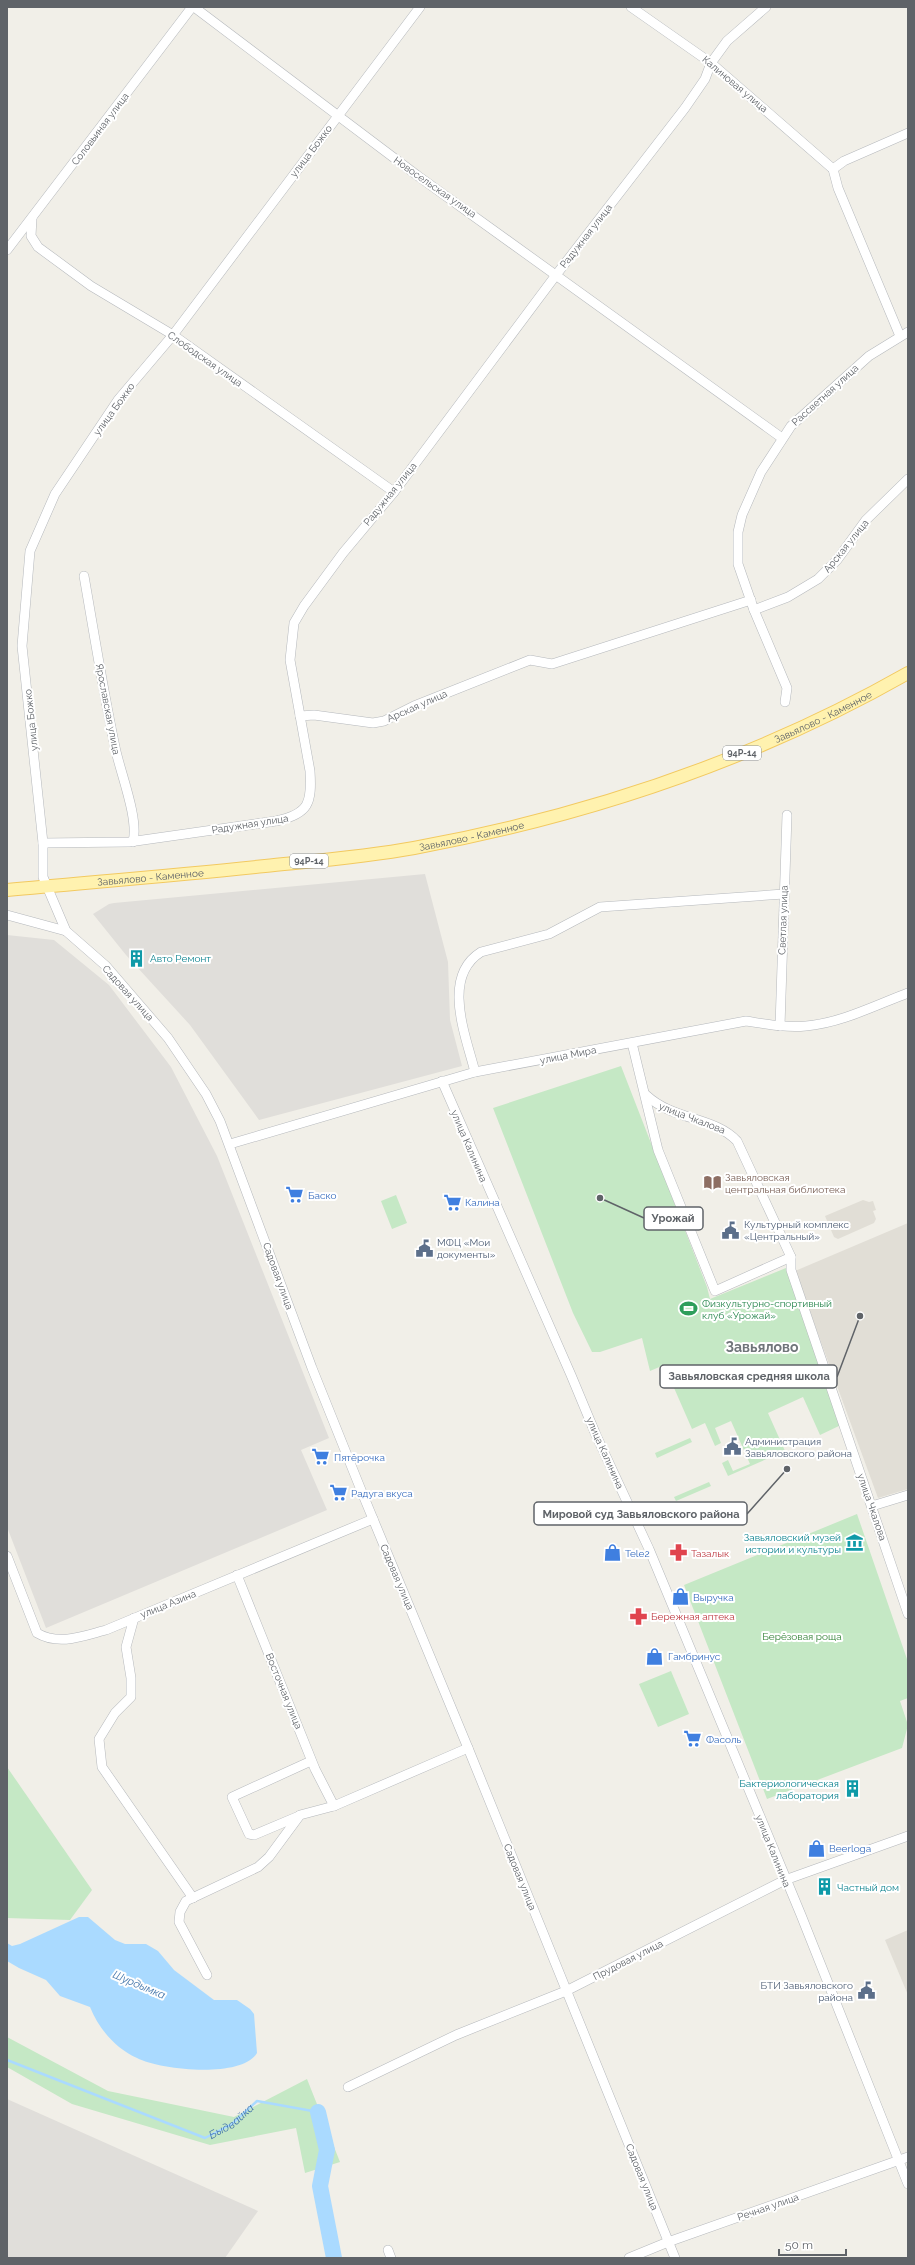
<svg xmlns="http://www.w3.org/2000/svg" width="915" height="2265" viewBox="0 0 915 2265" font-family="Raleway,sans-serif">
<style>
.industrial{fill:#e0deda}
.education{fill:#e1ded6}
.green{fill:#c5e8c5}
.water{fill:#aadaff}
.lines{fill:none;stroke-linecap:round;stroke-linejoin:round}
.stream{stroke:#aadaff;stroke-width:2.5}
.river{stroke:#aadaff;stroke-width:16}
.minor-casing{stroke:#b5b8bc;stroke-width:10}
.major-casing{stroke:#f2c960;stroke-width:14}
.minor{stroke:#fff;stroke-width:9}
.major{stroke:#fff2af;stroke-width:12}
.labels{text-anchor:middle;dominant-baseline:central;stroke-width:4;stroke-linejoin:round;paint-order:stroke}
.shield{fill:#fff;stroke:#8f9295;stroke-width:1}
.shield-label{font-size:9px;font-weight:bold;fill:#5f6368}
.street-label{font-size:10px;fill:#5f6368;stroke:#fff}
.culture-label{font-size:10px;fill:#0d838f;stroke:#fff;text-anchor:start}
.education-label{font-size:10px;fill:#785e54;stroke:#fff;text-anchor:start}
.shop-label{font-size:10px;fill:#366cbe;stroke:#fff;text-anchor:start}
.service-label{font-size:10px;fill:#4e5e75;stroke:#fff;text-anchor:start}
.leisure-label{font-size:10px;fill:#27864d;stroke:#fff;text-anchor:start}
.health-label{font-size:10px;fill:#be3a42;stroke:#fff;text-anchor:start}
.park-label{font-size:10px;fill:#348238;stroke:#fff}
.water-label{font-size:11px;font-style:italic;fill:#4174aa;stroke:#fff}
.district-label{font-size:14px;font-weight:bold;fill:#70757a;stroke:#fff}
.leader{fill:none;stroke:#5f6368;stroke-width:1.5}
.callout-dot{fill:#5f6368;stroke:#fff;stroke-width:1.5}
.callout{fill:#fff;stroke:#5f6368;stroke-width:1.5}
.callout-label{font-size:11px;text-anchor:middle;font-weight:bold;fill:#5f6368}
</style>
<rect width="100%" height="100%" fill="#f1efe8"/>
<g class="industrial">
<polygon points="425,874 448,962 450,1020 462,1066 259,1120 190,1025 126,955 93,914 109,904 114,903"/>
<polygon points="7,935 54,940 109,985 171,1067 217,1156 329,1438 301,1450 327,1510 46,1628 7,1527"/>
<polygon points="7,2099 258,2211 225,2258 7,2258"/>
</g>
<g class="education">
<polygon points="863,1200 869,1202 873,1201 876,1210 873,1211 876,1219 874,1223 838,1239 834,1237 825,1216"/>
<polygon points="908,1223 908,1489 878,1498 795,1271"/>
<polygon points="908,1930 908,1995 885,1940"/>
</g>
<g class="green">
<polygon points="621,1066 707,1287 710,1299 786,1268 841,1425 820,1435 803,1397 768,1413 785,1451 728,1476 722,1463 728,1460 733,1471 750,1464 731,1421 715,1428 721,1443 715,1446 705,1423 692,1429 664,1365 650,1371 642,1338 600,1352 592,1352 573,1313 493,1108"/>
<polygon points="396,1195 407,1223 392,1229 381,1201"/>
<polygon points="690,1438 692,1442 657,1458 655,1453"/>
<polygon points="709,1482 711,1486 676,1501 674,1497"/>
<polygon points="857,1514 908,1662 908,1698 900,1701 908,1725 902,1748 767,1799 684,1585"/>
<polygon points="671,1671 689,1714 658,1727 639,1684"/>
<polygon points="7,1767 92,1890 70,1920 7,1918"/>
<polygon points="7,2037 108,2091 234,2117 307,2079 340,2162 305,2173 296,2128 210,2145 72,2104 7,2067"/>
</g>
<path class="water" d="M79,1917h9l27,23 10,4h21l12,7 16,19 40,30h23l13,9 4,5 3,39c-15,26 -97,17 -120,5 -22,-10 -38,-29 -47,-51l-30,-11 -14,-16 -27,-12 -12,-7v-18l5,3 8,-2z"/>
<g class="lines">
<path class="stream" id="s1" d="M7,2060l198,78 27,-14 25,-23 61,11"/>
<polyline class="river" points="318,2112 327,2150 320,2186 334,2258"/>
<defs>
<g id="minor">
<polyline points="194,7 418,176 782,438"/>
<polyline points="420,7 173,335 118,400 55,494 30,551 22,646 43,843 43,877 66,931 106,966 168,1038 206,1094 220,1121 312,1368 361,1490 468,1748 675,2258"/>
<polyline points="631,7 711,63 833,169"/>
<polyline points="833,169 838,188 900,336"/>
<polyline points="833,169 844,161 908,133"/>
<polyline points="32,218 31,236 38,247 91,286 173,335 394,492"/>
<polyline points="7,250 192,7"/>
<path d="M84,576c10,57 19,114 31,171 5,25 24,71 18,95"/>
<polyline points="754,610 788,597 818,579 837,560 866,520 908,479"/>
<polyline points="785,702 787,688 754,610 738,564 738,532 742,515 761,472 791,426 869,356 908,332"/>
<polyline points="300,716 314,715 373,723 384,721 414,706 530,660 552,664 751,600"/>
<path d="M43,843l86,-1 147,-21c33,-7 36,-18 34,-50l-20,-111 4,-37 10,-17 39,-53 51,-61 162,-217 129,-167 20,-29 6,-16 16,-22 39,-34"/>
<polyline points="7,915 66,931"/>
<polyline points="780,1026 787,815"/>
<polyline points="632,1043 658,1150 715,1291 791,1257"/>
<path d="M475,1072c-9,-36 -34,-95 6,-120l68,-18 51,-27 184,-13"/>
<polyline points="442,1081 571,1375 596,1435 649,1549 801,1915 908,2184"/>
<path d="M646,1095c28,26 67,21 91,46l54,116v13l117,344"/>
<path d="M230,1144l245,-72 271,-51c20,3 40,7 60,5 35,-3 70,-21 102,-33"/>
<polyline points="872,1506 908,1495"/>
<path d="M7,1556l30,77c22,13 46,3 69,-3l267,-111"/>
<polyline points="237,1575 315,1769 334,1806"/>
<polyline points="134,1618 126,1647 131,1678 131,1697 115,1713 99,1739 102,1767 193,1898"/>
<polyline points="299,1816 254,1835 249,1834 232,1797 311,1761"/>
<polyline points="207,1975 179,1922 180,1912 186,1901 258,1867 269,1857 300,1815 334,1806 468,1748"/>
<polyline points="348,2087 456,2035 566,1991 785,1880 908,1836"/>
<polyline points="388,2250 391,2258"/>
<polyline points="629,2258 668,2242 908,2157"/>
</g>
<g id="major">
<path id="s2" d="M7,890c86,-8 172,-15 258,-24 49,-5 100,-9 149,-18 173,-32 341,-88 494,-175"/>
</g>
</defs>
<use href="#minor" class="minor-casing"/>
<use href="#major" class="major-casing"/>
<use href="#minor" class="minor"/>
<use href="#major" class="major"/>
</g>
<defs>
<symbol id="building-bare" viewBox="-9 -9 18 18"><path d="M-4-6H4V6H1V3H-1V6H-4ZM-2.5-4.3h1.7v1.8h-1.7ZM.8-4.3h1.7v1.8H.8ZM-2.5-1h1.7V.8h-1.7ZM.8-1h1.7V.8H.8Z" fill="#0f9aa8" stroke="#fff" stroke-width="2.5" paint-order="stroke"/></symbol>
<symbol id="library-bare" viewBox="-9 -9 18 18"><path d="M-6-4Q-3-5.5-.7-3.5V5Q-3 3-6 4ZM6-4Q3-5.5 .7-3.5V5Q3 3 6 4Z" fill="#8d6e63" stroke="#fff" stroke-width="2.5" paint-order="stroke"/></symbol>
<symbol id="supermarket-bare" viewBox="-9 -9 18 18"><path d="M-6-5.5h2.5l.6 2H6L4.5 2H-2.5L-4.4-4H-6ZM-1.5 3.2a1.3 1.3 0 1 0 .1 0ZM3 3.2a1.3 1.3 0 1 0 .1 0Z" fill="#3f7fe0" stroke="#fff" stroke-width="2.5" paint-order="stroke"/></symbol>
<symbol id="civic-bare" viewBox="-9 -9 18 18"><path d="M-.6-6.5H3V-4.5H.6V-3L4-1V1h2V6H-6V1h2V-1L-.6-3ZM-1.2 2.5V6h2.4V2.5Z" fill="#5c6f8a" stroke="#fff" stroke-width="2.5" paint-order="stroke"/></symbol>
<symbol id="stadium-bare" viewBox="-9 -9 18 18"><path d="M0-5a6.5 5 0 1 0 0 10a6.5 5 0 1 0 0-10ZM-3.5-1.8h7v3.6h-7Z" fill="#2e9e5b" stroke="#fff" stroke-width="2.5" paint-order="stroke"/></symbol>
<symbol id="museum-bare" viewBox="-9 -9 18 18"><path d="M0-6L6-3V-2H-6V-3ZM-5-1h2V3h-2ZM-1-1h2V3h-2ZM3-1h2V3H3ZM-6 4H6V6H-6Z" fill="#0f9aa8" stroke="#fff" stroke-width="2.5" paint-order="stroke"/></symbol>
<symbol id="shop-bare" viewBox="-9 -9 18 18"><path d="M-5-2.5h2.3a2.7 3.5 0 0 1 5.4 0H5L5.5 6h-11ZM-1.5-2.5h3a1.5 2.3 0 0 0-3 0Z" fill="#3f7fe0" stroke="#fff" stroke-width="2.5" paint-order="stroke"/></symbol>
<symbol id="pharmacy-bare" viewBox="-9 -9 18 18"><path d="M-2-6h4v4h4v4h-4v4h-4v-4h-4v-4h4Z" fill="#e0444e" stroke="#fff" stroke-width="2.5" paint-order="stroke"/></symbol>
</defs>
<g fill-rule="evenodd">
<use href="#building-bare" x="124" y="946" width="25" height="25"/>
<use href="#library-bare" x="700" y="1170" width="25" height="25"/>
<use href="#supermarket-bare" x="282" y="1182" width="25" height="25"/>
<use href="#supermarket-bare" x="440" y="1190" width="25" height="25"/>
<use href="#civic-bare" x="718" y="1218" width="25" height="25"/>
<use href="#civic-bare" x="412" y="1236" width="25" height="25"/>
<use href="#stadium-bare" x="676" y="1296" width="25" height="25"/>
<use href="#civic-bare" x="720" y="1434" width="25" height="25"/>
<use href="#supermarket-bare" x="308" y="1444" width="25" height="25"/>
<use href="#supermarket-bare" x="326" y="1480" width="25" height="25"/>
<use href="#museum-bare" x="842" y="1530" width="25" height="25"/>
<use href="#shop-bare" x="600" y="1540" width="25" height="25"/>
<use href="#pharmacy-bare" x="666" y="1540" width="25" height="25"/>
<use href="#shop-bare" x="668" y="1584" width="25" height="25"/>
<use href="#pharmacy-bare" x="626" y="1604" width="25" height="25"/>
<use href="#shop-bare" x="642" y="1644" width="25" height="25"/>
<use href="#supermarket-bare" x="680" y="1726" width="25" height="25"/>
<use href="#building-bare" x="840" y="1776" width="25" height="25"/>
<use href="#shop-bare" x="804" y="1836" width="25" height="25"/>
<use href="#building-bare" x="812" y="1874" width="25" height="25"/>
<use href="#civic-bare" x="854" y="1978" width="25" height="25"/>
</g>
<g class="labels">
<g class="shield">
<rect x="723" y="746" width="38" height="14" rx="3"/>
<rect x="290" y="854" width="38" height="14" rx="3"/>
</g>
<g class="shield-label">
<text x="742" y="753">94Р-14</text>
<text x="309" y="861">94Р-14</text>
</g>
<g class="street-label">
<text transform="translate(735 84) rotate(40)">Калиновая улица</text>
<text transform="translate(100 129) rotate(-53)">Соловьиная улица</text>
<text transform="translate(311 151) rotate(-53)">улица Божко</text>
<text transform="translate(435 187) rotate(35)">Новосельская улица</text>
<text transform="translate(586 236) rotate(-52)">Радужная улица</text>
<text transform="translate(205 359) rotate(35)">Слободская улица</text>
<text transform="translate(825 395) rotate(-42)">Рассветная улица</text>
<text transform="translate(114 409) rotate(-54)">улица Божко</text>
<text transform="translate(390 494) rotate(-51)">Радужная улица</text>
<text transform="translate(846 546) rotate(-51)">Арская улица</text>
<text transform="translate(417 706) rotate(-24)">Арская улица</text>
<text transform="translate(108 709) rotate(79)">Ярославская улица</text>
<text stroke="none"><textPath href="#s2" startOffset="840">Завьялово - Каменное</textPath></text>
<text transform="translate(31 720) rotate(-96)">улица Божко</text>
<text transform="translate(250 824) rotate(-9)">Радужная улица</text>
<text stroke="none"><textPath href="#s2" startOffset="468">Завьялово - Каменное</textPath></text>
<text stroke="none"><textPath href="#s2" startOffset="144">Завьялово - Каменное</textPath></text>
<text transform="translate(783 920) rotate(-88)">Светлая улица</text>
<text transform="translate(128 993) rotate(48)">Садовая улица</text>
<text transform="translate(568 1055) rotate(-11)">улица Мира</text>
<text transform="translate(692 1118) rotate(21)">улица Чкалова</text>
<text transform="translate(469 1146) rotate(67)">улица Калинина</text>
<text transform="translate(278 1276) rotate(70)">Садовая улица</text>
<text transform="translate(605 1453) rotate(66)">улица Калинина</text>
<text transform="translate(872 1507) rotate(71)">улица Чкалова</text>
<text transform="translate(397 1577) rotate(67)">Садовая улица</text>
<text transform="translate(168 1604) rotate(-22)">улица Азина</text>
<text transform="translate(284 1691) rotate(68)">Восточная улица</text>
<text transform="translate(773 1851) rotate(68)">улица Калинина</text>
<text transform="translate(520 1877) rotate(68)">Садовая улица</text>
<text transform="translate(628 1960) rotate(-27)">Прудовая улица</text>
<text transform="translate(642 2177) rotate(68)">Садовая улица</text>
<text transform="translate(768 2207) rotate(-19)">Речная улица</text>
</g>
<g class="culture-label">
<text x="150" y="958">Авто Ремонт</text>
<text x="841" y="1537" text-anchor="end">Завьяловский музей<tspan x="841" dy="12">истории и культуры</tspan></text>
<text x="839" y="1783" text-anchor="end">Бактериологическая<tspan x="839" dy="12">лаборатория</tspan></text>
<text x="837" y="1887">Частный дом</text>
</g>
<g class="education-label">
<text x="725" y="1177">Завьяловская<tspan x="725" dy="12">центральная библиотека</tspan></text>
</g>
<g class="shop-label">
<text x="308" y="1195">Баско</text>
<text x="465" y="1202">Калина</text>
<text x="334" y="1457">Пятёрочка</text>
<text x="351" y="1493">Радуга вкуса</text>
<text x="625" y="1553">Tele2</text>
<text x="693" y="1597">Выручка</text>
<text x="668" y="1656">Гамбринус</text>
<text x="706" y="1739">Фасоль</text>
<text x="829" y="1848">Beerloga</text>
</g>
<g class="service-label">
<text x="744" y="1224">Культурный комплекс<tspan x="744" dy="12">«Центральный»</tspan></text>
<text x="437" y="1242">МФЦ «Мои<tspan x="437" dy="12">документы»</tspan></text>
<text x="745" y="1441">Администрация<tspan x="745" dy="12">Завьяловского района</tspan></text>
<text x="853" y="1985" text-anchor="end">БТИ Завьяловского<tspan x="853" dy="12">района</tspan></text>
</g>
<g class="leisure-label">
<text x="702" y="1303">Физкультурно-спортивный<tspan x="702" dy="12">клуб «Урожай»</tspan></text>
</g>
<g class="health-label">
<text x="691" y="1553">Тазалык</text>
<text x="651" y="1616">Бережная аптека</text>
</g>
<g class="park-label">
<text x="802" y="1636">Берёзовая роща</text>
</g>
<g class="water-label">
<text transform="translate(139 1985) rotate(23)">Шурдымка</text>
<text stroke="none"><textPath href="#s1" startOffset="244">Быдвайка</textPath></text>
</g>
<g class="district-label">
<text x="762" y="1347">Завьялово</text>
</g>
</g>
<path class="leader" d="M600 1198L644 1218M860 1316L837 1377M787 1469L747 1514"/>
<g class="callout-dot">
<circle cx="600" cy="1198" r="4"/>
<circle cx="860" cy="1316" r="4"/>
<circle cx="787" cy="1469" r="4"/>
</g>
<g class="callout">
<rect x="644" y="1207" width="59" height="23" rx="4"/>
<rect x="660" y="1365" width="177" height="23" rx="4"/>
<rect x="534" y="1502" width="213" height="23" rx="4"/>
</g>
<g class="callout-label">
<text x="673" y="1222">Урожай</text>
<text x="749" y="1380">Завьяловская средняя школа</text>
<text x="641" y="1518">Мировой суд Завьяловского района</text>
</g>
<rect width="915" height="2265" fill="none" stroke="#5f6368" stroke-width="16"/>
<path d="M779 2249v6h67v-6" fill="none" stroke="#5f6368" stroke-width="2"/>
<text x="785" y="2249" font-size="12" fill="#5f6368" stroke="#ffffff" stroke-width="3" paint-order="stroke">50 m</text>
</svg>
